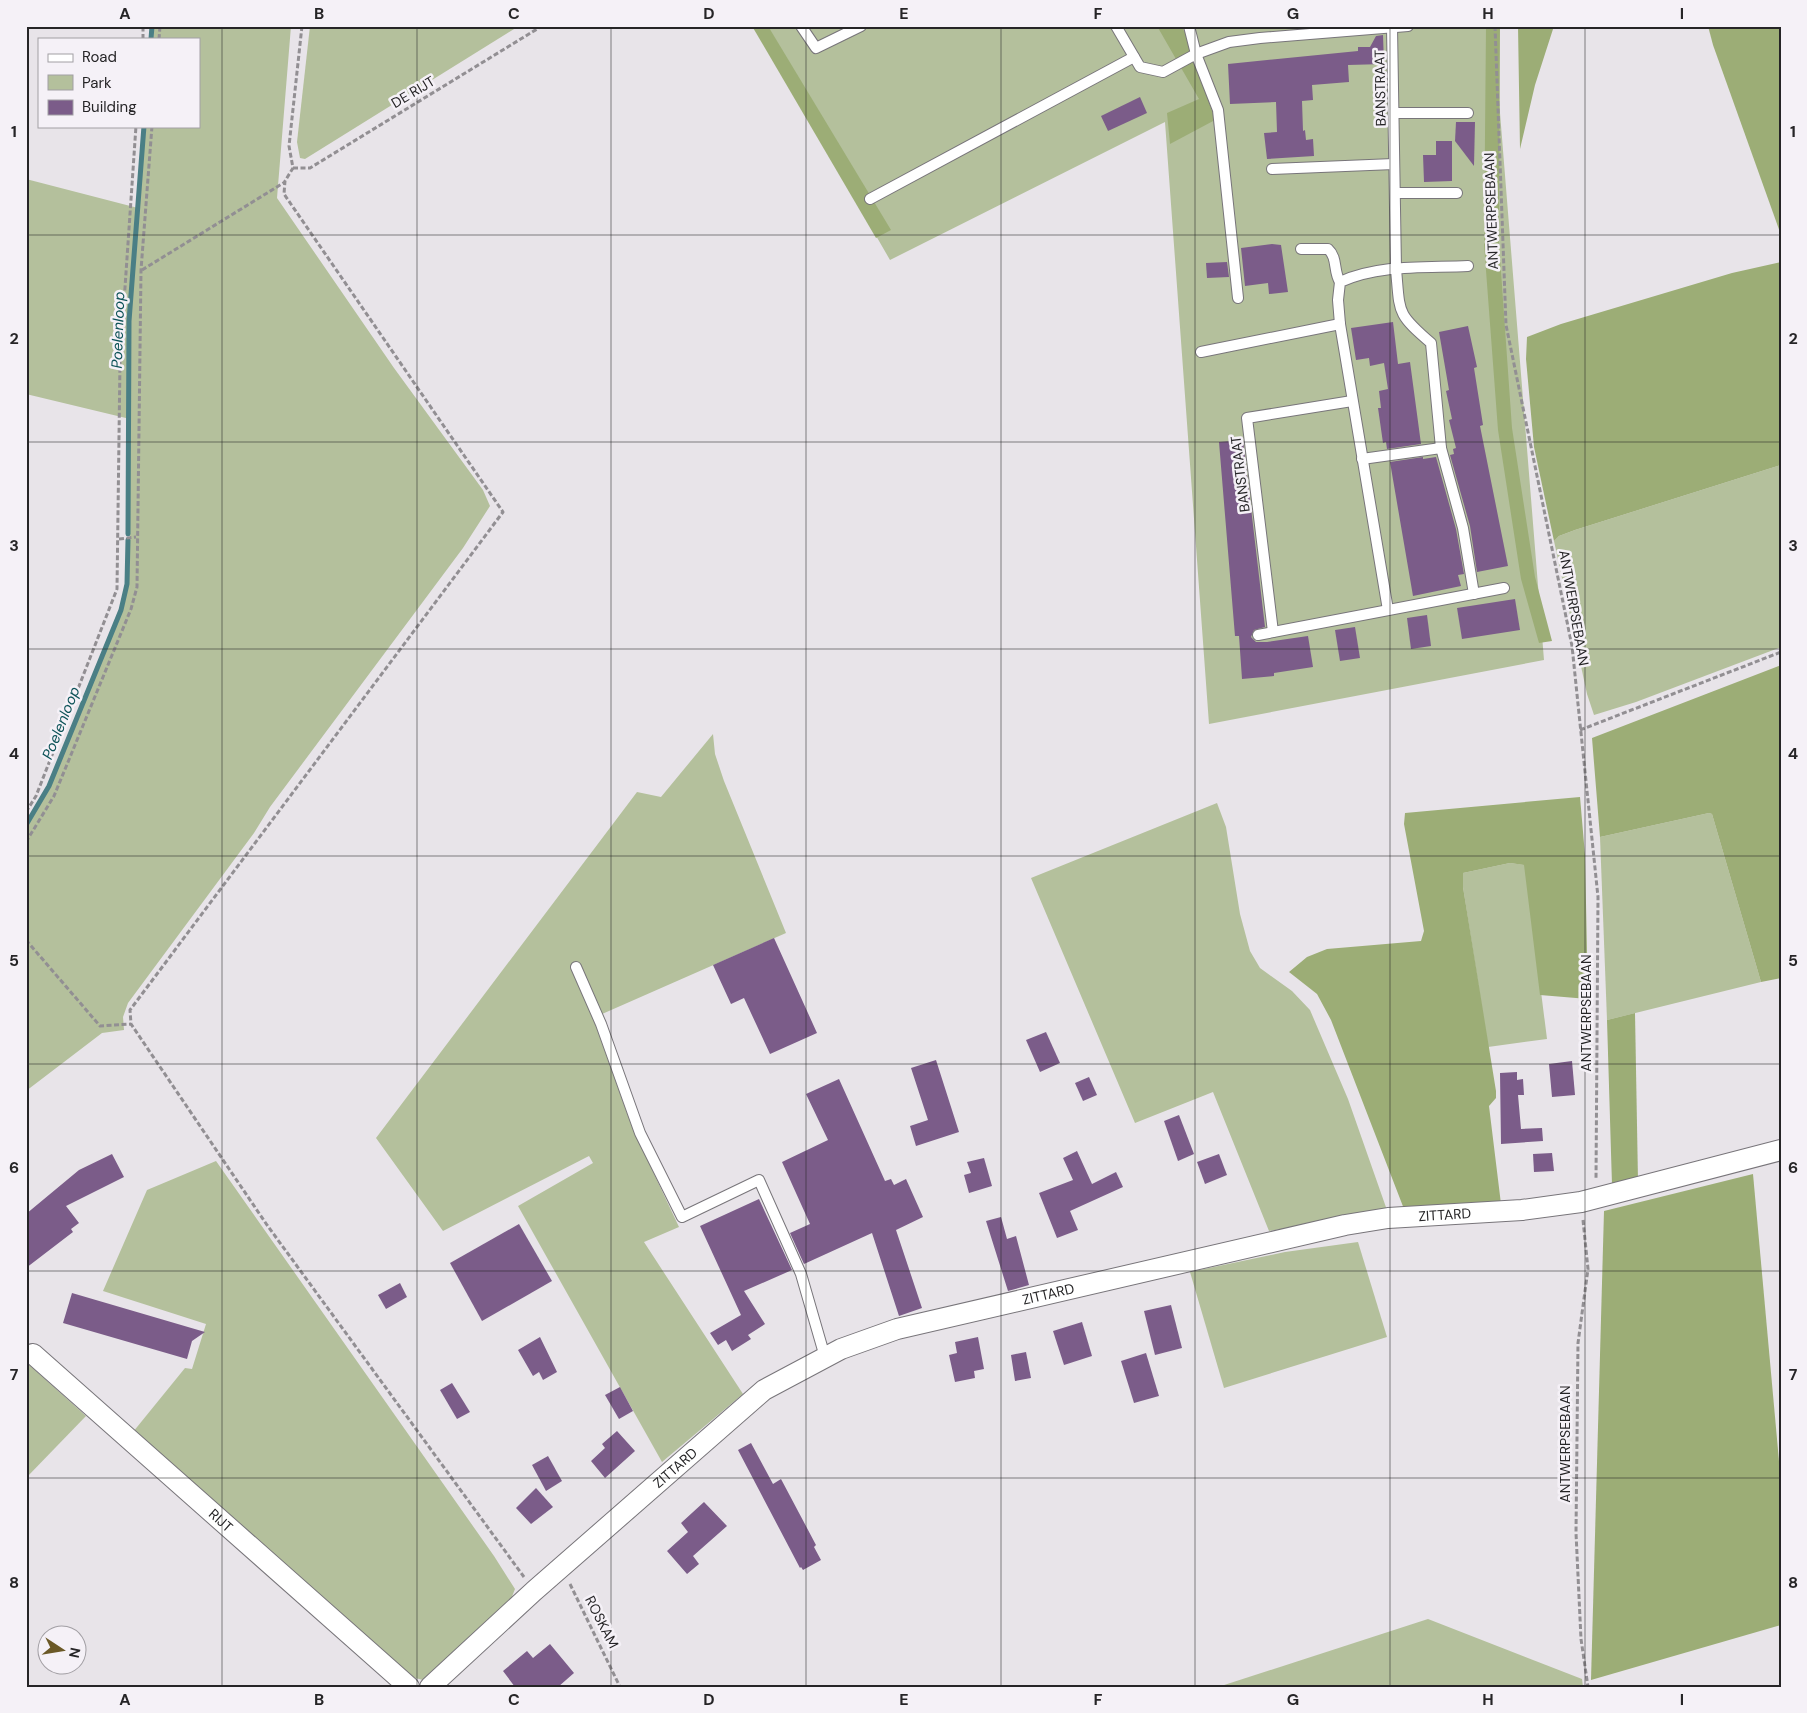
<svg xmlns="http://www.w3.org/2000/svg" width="1807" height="1713" viewBox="0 0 1807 1713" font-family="'DM Sans',sans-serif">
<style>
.green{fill:#b4c09c}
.forest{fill:#9cad76}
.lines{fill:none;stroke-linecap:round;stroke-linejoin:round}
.stream{stroke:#4a7f85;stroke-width:5}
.building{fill:#7b5c89}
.service-casing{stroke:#78757a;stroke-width:12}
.minor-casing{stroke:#78757a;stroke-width:22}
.path{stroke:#928f93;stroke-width:3;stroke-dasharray:5 2.5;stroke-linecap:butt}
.service{stroke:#fff;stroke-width:10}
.minor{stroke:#fff;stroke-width:20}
.grid{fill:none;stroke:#262527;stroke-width:1;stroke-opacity:0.55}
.labels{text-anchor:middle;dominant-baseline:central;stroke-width:5;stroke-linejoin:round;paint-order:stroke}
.street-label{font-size:14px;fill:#262527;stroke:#f5f1f7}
.water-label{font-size:15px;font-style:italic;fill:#0d5358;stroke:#f5f1f7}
.neatline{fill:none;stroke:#262527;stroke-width:2}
.grid-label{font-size:16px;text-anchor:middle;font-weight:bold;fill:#262527}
</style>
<rect width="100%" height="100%" fill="#e8e4e9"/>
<g class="green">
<polygon points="154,26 291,26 277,198 394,368 483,490 490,506 463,548 270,807 254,833 128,1003 123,1017 124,1030 102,1033 26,1091 26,829 45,795 121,613 128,584 130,558 130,419 26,394 26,179 138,208 146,126 199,126 199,39 153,39"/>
<polygon points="310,26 519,26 305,159 300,158 297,142"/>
<polygon points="755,26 1493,26 1544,660 1209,724 1165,122 890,260"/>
<polygon points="1781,465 1781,647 1636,702 1594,715 1587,694 1554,541 1559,536 1575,530"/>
<polygon points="713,734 715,754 724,781 786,933 593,1018 632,1127 679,1227 644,1242 743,1394 662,1462 518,1206 593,1163 589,1156 443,1231 376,1138 637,792 661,797"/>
<polygon points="1217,803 1226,827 1240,914 1250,951 1260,968 1292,991 1310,1010 1348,1099 1388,1213 1269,1231 1213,1092 1135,1123 1031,878"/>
<polygon points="1709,813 1712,814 1761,982 1607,1020 1600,837"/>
<polygon points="1510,863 1525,865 1547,1039 1488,1047 1463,887 1463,873"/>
<polygon points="216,1161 494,1556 515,1589 511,1599 435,1671 423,1680 415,1678 404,1670 133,1432 185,1368 192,1369 206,1324 103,1291 147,1190"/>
<polygon points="1358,1242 1387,1337 1224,1388 1190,1272 1285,1252"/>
<polygon points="26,1362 86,1416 26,1478"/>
<polygon points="1428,1619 1582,1679 1583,1687 1218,1687"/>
</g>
<g class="forest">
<polygon points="752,26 768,26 891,230 876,238"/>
<polygon points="1157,26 1181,26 1187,36 1215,120 1170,144 1167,113 1199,99"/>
<polygon points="1486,26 1500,26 1499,243 1512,428 1535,577 1552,641 1539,643 1521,579 1498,430 1484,244"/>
<polygon points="1518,26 1554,26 1535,85 1520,149"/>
<polygon points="1708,26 1781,26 1781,235 1713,45"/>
<polygon points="1781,262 1781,465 1575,530 1559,536 1554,541 1534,447 1526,359 1527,337 1561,324 1732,273"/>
<polygon points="1781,665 1781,978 1761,982 1712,814 1709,813 1600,837 1592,738"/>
<polygon points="1580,797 1585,855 1588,999 1540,995 1524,865 1510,863 1463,873 1463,887 1496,1091 1496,1098 1489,1106 1501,1204 1404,1209 1331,1020 1317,994 1289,972 1307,957 1327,949 1421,941 1424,931 1404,824 1405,813"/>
<polygon points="1635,1013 1638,1180 1612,1185 1607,1020"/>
<polygon points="1753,1174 1781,1483 1781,1625 1591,1680 1604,1211"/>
</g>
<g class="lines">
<g class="stream">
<polyline points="151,39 152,26"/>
<polyline points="128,534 129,321 144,126"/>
<polyline points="26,825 49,786 121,610 127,584 128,540"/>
</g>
</g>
<g class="building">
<polygon points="1383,35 1384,64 1348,65 1349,82 1312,85 1313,100 1302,101 1303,131 1305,130 1306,140 1313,139 1314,156 1267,159 1264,133 1277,132 1276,102 1230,104 1228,64 1358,51 1358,47 1370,47 1376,36"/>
<polygon points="1140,97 1147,113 1108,131 1101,116"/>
<polygon points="1456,122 1475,122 1474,166 1455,141"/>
<polygon points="1436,141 1452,141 1452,181 1424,182 1423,155 1436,155"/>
<polygon points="1272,244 1281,245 1288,292 1269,294 1268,283 1245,286 1241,248"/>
<polygon points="1227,262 1229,277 1207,278 1206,263"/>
<polygon points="1393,322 1398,364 1410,362 1421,444 1387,449 1386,442 1383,443 1378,408 1381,408 1379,391 1388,389 1384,363 1370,366 1369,358 1356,360 1351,328"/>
<polygon points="1468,326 1477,367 1474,368 1483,425 1480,426 1508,566 1477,572 1470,526 1450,455 1454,454 1453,449 1456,448 1449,420 1452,419 1446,391 1449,390 1439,332"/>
<polygon points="1243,440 1265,627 1254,630 1251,637 1256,642 1267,642 1308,636 1313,667 1274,673 1274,676 1242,679 1239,636 1235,636 1219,442"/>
<polygon points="1423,457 1423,459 1436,457 1456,529 1464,574 1458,575 1461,586 1413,596 1390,462"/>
<polygon points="1515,599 1520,630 1462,639 1457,608"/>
<polygon points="1427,615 1431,646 1411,649 1407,618"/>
<polygon points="1355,627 1360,658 1340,661 1335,630"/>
<polygon points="774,938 817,1033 770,1054 744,998 731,1004 713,965"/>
<polygon points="1046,1032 1060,1063 1040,1072 1026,1040"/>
<polygon points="936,1060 959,1132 916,1146 910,1126 928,1120 911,1068"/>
<polygon points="1572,1061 1575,1095 1552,1097 1549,1064"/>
<polygon points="1517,1072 1517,1080 1523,1079 1524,1095 1518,1095 1521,1129 1542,1128 1543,1141 1501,1144 1500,1073"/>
<polygon points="1089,1077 1097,1095 1083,1101 1075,1083"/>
<polygon points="839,1079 885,1181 891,1179 894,1185 906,1179 923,1217 896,1230 922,1308 899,1316 872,1233 804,1264 790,1233 810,1224 782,1162 828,1140 806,1094"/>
<polygon points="1179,1115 1194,1154 1178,1161 1164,1121"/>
<polygon points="1077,1151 1092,1184 1116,1172 1123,1187 1070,1211 1078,1230 1057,1238 1039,1193 1073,1180 1063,1158"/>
<polygon points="1552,1153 1554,1171 1534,1172 1533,1154"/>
<polygon points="112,1154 124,1177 66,1206 79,1223 71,1229 73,1232 26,1268 26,1214 79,1170"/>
<polygon points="1219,1154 1227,1175 1205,1184 1197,1162"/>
<polygon points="984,1158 992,1186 969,1193 964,1175 971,1173 967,1162"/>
<polygon points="759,1199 792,1270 744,1291 765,1324 748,1335 751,1339 732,1351 726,1340 718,1345 710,1333 741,1315 700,1226"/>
<polygon points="1001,1217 1007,1239 1016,1236 1029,1285 1008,1291 986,1221"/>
<polygon points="519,1224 552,1281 482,1321 450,1263"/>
<polygon points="400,1283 407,1297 386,1309 378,1295"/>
<polygon points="72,1293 205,1332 192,1341 187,1359 63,1323"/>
<polygon points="1171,1305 1182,1348 1155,1355 1144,1311"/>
<polygon points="1082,1322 1092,1356 1064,1365 1053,1331"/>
<polygon points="540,1337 557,1372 543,1380 539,1372 533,1376 518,1350"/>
<polygon points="978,1337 984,1369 974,1371 975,1378 955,1382 949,1355 957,1353 955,1342"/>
<polygon points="1026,1352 1031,1378 1015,1381 1011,1355"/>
<polygon points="1146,1353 1159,1396 1134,1403 1121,1361"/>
<polygon points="452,1383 470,1412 457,1419 440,1390"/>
<polygon points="620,1387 633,1411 619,1419 605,1395"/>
<polygon points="617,1431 635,1451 605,1478 591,1461 605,1448 602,1444"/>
<polygon points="751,1443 773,1484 781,1479 816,1545 814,1547 821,1560 803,1570 801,1567 800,1568 738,1450"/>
<polygon points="548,1456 562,1481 546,1491 532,1465"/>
<polygon points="536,1488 553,1507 531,1524 516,1508"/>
<polygon points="704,1502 727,1526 693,1556 699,1564 687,1574 667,1551 688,1532 681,1523"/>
<polygon points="550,1644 574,1673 558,1687 515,1687 503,1671 527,1651 533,1658"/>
</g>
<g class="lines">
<defs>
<g id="service">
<polyline points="801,26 816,48 861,26"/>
<polyline points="1116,26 1140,67 1163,72 1196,54 1229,42 1260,38 1408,26"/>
<polyline points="1189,26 1196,54 1218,110 1238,298"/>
<path d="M1392,27l4,242c4,44 0,44 35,74l10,105 22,80 11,66"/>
<polyline points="1394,113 1468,113"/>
<polyline points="1272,169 1394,164"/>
<polyline points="1395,193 1457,193"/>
<polyline points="870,199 1134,57"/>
<path d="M1301,249h27c10,9 5,22 12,33"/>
<polyline points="1201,352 1340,324"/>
<polyline points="1362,459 1441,448"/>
<path d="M1388,610l-48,-286 -2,-24 2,-18c39,-18 86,-14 128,-16"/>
<polyline points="1273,632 1247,418 1352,401"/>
<polyline points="1258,635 1504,588"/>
<polyline points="576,967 601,1024 640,1133 682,1217 759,1180 801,1274 825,1357"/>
</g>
<g id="minor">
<path id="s1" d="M33,1354l376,333"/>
<path id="s2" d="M430,1687l104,-96 230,-201 77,-41 56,-20 448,-104 43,-7 134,-8 59,-8 200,-52"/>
</g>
</defs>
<use href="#service" class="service-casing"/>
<use href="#minor" class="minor-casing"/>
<g class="path">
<polyline points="302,26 289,146 293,168 285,181 284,194 503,512 130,1010 131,1024 267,1225 524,1577"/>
<polyline points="1495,26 1506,325 1572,646 1598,897 1596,1180"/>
<polyline points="143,39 143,26"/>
<polyline points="159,39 160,26"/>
<polyline points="293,168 310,168 542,26"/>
<polyline points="142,270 285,182"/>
<polyline points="119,539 136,537"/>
<polyline points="1580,730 1781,652"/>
<polyline points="26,812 36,796 117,589 120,361 136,126"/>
<polyline points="26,842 54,796 131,609 137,587 141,270 152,126"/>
<polyline points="26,940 100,1026 131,1024"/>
<polyline points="1583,1220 1588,1269 1578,1343 1576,1533 1581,1639 1588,1687"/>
<polyline points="570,1584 620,1687"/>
</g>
<use href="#service" class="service"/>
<use href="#minor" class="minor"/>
</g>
<path class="grid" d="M222,26v1661M417,26v1661M611,26v1661M806,26v1661M1001,26v1661M1195,26v1661M1390,26v1661M1585,26v1661M26,235h1755M26,442h1755M26,649h1755M26,856h1755M26,1064h1755M26,1271h1755M26,1478h1755"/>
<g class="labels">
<g class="street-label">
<text transform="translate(1380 88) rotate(-91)">BANSTRAAT</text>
<text transform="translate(413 92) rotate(-31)">DE RIJT</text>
<text transform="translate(1491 211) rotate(-92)">ANTWERPSEBAAN</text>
<text transform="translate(1240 474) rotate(-97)">BANSTRAAT</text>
<text transform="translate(1574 608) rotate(80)">ANTWERPSEBAAN</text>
<text transform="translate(1586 1013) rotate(-90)">ANTWERPSEBAAN</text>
<text stroke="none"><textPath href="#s2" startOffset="1154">ZITTARD</textPath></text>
<text stroke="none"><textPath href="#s2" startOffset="749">ZITTARD</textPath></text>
<text transform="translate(1565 1444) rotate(-90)">ANTWERPSEBAAN</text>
<text stroke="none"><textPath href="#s2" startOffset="329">ZITTARD</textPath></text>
<text stroke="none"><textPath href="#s1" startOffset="251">RIJT</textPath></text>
<text transform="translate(602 1622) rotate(63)">ROSKAM</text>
</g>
<g class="water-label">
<text transform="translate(118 330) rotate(-88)">Poelenloop</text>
<text transform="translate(61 723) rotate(-68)">Poelenloop</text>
</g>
</g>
<rect width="1807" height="1713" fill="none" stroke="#f5f1f7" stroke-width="55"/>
<rect x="38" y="38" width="162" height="90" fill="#f5f1f7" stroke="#a29fa4"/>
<rect x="48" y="54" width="25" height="8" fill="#ffffff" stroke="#a29fa4"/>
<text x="82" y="62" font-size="15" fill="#262527">Road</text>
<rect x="48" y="75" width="25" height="15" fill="#b4c09c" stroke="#a29fa4"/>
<text x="82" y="88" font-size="15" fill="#262527">Park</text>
<rect x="48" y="100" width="25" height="15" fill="#7b5c89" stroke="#a29fa4"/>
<text x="82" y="112" font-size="15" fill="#262527">Building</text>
<g transform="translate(62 1650) rotate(102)"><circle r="24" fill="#f5f1f7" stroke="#a29fa4"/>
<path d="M0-4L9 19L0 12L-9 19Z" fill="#6b5927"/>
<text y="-8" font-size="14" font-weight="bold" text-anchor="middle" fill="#262527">N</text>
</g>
<rect x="28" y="28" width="1752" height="1658" class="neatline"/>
<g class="grid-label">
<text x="125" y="19">A</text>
<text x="319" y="19">B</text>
<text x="514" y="19">C</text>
<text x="709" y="19">D</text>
<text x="904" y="19">E</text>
<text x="1098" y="19">F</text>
<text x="1293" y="19">G</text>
<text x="1488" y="19">H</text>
<text x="1682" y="19">I</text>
<text x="14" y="137">1</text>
<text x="1793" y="137">1</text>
<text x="14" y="344">2</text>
<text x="1793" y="344">2</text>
<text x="14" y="551">3</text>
<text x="1793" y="551">3</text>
<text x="14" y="759">4</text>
<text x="1793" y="759">4</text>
<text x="14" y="966">5</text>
<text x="1793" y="966">5</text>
<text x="14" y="1173">6</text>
<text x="1793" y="1173">6</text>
<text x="14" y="1380">7</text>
<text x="1793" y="1380">7</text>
<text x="14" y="1588">8</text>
<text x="1793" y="1588">8</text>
<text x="125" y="1705">A</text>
<text x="319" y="1705">B</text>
<text x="514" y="1705">C</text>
<text x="709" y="1705">D</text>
<text x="904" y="1705">E</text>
<text x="1098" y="1705">F</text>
<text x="1293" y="1705">G</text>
<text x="1488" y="1705">H</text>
<text x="1682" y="1705">I</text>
</g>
</svg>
